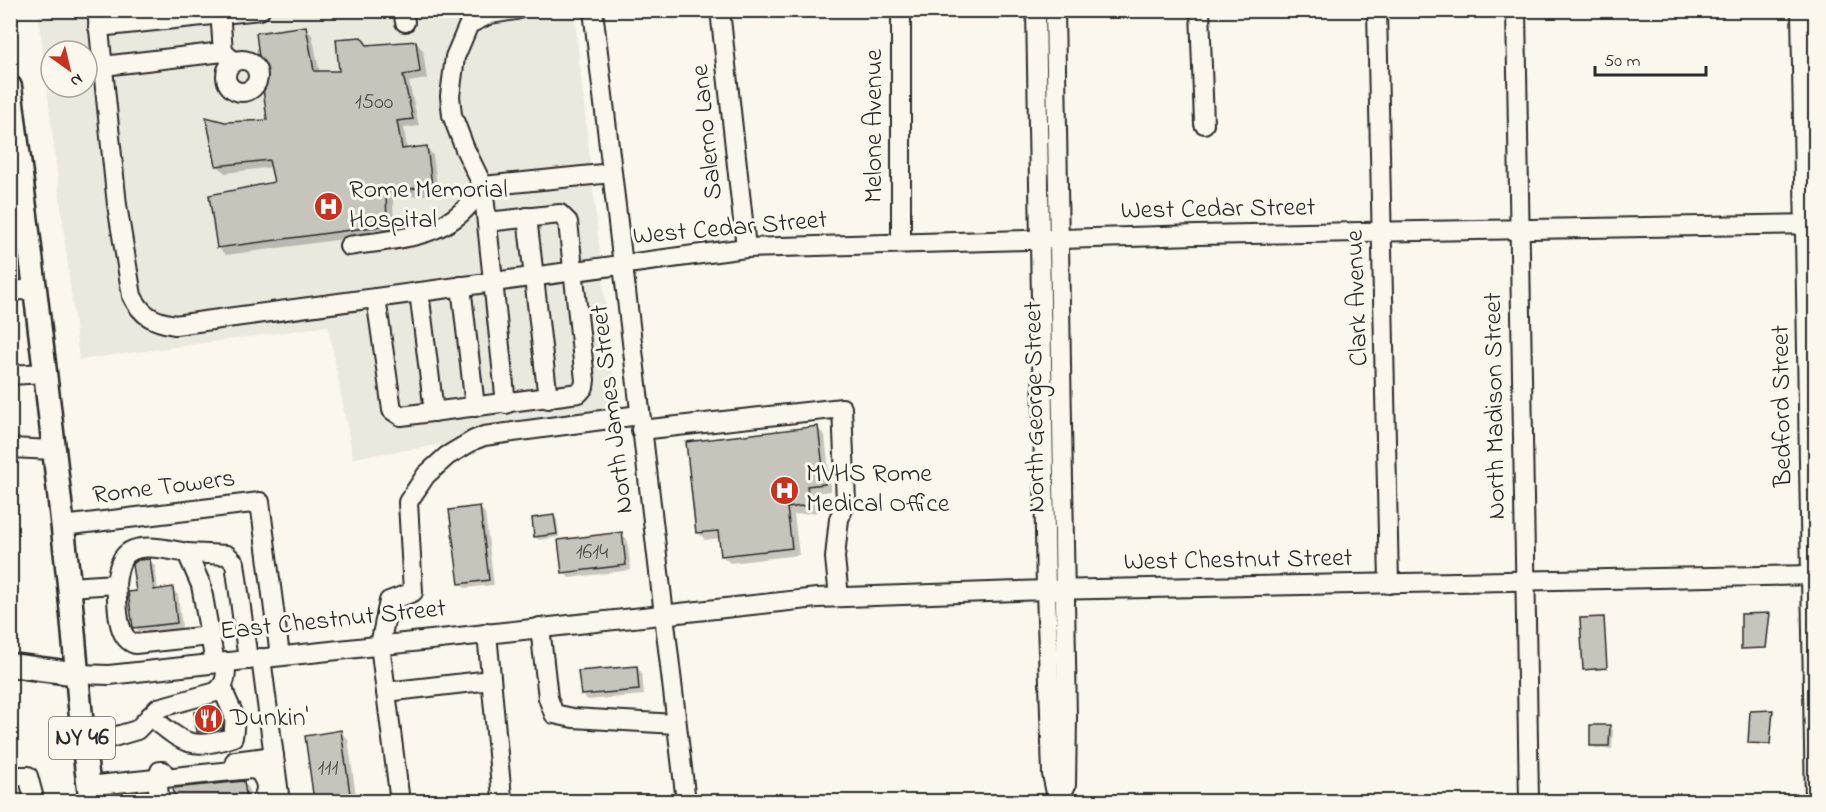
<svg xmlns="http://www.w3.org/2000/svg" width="1826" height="812" viewBox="0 0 1826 812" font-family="'Indie Flower',sans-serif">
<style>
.built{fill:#ebe8de;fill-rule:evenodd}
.shadow{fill:#0003}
.building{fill:#c7c4bc;stroke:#2b2b2b;stroke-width:1.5}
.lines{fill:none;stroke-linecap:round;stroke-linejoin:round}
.minor-casing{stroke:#2b2b2b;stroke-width:22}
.major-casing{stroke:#2b2b2b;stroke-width:27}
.minor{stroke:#fbf7ec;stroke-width:18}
.major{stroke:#fbf7ec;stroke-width:22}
.labels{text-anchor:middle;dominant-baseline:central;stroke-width:6;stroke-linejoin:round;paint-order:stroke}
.number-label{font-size:22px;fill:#52514f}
.shield{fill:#fbf7ec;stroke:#696865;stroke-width:1.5}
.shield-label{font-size:24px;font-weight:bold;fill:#2b2b2b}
.street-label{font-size:26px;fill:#2b2b2b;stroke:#fbf7ec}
.poi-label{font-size:26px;fill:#2b2b2b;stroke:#fbf7ec;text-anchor:start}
</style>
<rect width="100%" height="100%" fill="#fbf7ec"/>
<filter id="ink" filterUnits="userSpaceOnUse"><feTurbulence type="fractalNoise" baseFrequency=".0167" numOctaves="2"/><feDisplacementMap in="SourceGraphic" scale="12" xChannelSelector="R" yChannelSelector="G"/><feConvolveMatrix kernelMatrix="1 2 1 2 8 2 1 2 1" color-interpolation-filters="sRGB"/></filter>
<g filter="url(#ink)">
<path class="built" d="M38,11h536l43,400 -165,32 -99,15 -25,-132 -249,34zM51,51h36v36h-36z"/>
<g class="shadow">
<polygon points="305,28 312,35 320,73 341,72 361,38 369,46 416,43 423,50 427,79 409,82 419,126 404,128 407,150 426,148 433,155 438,193 393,199 394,232 226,255 218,247 275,184 272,167 225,173 218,166 225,123 268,121"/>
<polygon points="817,428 825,435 831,491 814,493 817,512 794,515 799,555 730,563 722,556 720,538 705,540 698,532"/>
<polygon points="480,508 485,513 494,585 465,588 460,583"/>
<polygon points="554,516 557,520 559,537 539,540 535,537"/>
<polygon points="621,534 627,539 631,570 569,578 564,572"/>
<polygon points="150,560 155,566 158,591 172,589 178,595 182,628 140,633 135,627 137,592"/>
<polygon points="1769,615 1767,649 1743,649 1742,648"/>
<polygon points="1603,619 1607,669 1586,670 1584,669"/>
<polygon points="636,667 642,673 644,695 588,700 582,695"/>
<polygon points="218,710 222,714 225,731 202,735 198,732"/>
<polygon points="1772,711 1771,744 1750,744 1749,742"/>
<polygon points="1609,726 1613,730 1612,749 1595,748 1592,745"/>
<polygon points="340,732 348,739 357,802 316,802 307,737"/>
<polygon points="244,783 249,788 251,802 176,802 175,790"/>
</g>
<g class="building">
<polygon points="306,26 314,71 339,71 336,39 361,37 367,45 416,41 420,72 403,75 413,119 397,121 402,149 427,146 432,186 386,192 387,225 217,248 209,195 274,182 269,160 216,166 206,117 225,122 267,120 256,33"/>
<polygon points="818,426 825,484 807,486 810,505 787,508 792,548 721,556 718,531 696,533 686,442"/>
<polygon points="480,506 489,580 459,584 449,510"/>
<polygon points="554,515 557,534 534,537 532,518"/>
<polygon points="622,532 626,565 562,573 558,540"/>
<polygon points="150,559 154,590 173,587 177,623 133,628 128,592 136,591 132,565 138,560"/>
<polygon points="1770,613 1766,648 1741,649 1741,614"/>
<polygon points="1604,617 1607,668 1583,670 1580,618"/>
<polygon points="637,666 639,690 581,695 578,671"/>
<polygon points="219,709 223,728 197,732 194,712"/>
<polygon points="1773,710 1770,744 1748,743 1750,711"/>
<polygon points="1590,725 1610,725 1609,746 1590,746"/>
<polygon points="341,730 351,801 314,801 305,736"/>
<polygon points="244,781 247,801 175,801 173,788"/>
</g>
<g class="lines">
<defs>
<g id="minor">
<path d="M97,10l20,195 15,91c10,20 22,26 43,29l571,-77 451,-13 619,-11"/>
<polyline points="220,10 223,52 231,59"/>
<polyline points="403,10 405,22"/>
<polyline points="593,10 686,802"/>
<polyline points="720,10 746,248"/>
<polyline points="901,10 901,242"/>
<polyline points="1036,10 1046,590 1052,774 1058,802"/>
<polyline points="1055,10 1067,718 1066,785 1058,801"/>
<polyline points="1200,10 1204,124"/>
<polyline points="1377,10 1389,584"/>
<polyline points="1516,10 1529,802"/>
<polyline points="1801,10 1815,802"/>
<polyline points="98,27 260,10"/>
<circle cx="242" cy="76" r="16"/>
<polyline points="103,66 223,52"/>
<polyline points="527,217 548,399"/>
<path d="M349,246c38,-6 85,-7 114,-35 8,-7 14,-17 20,-25l129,-13"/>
<polyline points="461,286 475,407"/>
<polyline points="10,291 36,289"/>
<polyline points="419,292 434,412"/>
<polyline points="376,298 392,410 401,416 579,393 584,387 585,380 568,222 560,214 487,222"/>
<polyline points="10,375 45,373"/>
<polyline points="506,404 483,186 465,149 452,115 450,96 455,57 469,24 490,14 516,10"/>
<polyline points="641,430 842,408 846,502 839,519 837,537 835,558 839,597"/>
<polyline points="10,448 54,450"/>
<polyline points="63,526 260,502 280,656"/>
<polyline points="187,553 227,555 235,563 248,660"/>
<path d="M116,584c2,18 -1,54 19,60l74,-8"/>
<path d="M69,587l47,-3c1,-8 2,-17 6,-24 10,-21 48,-10 65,-7l14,32 14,78"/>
<polyline points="540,627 548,698 554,714 573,718 676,724"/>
<polyline points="487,633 502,798 501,802"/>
<polyline points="261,658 280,802"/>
<polyline points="79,674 109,675 817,598 1046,590 1816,575"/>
<polyline points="386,692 491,680"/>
<path d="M150,716c32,26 41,36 83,21 5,-31 -5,-25 -10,-50"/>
<path d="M83,746l54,-16 21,-22 58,-16c11,-8 10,-18 10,-30"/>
<polyline points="235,761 274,756"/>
<polyline points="10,776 28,776 35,802"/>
<path d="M88,786l163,-17 8,2c8,12 10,19 1,31"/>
<polyline points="160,802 157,780 160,771 163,771"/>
<polyline points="400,802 380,645 389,601 413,592 408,502 426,475 447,456 474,440 484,436 639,415"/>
</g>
<g id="major">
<path d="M10,87c20,159 40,319 57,479 9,78 12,157 24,236"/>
<polyline points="10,665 79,674"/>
</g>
</defs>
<use href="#minor" class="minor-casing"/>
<use href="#major" class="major-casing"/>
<use href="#minor" class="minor"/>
<use href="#major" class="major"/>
</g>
</g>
<defs>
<symbol id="hospital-disc" viewBox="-11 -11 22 22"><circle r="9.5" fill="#c8321e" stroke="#fbf7ec"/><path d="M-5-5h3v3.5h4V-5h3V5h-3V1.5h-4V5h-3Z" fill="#fff"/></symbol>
<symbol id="restaurant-disc" viewBox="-11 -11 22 22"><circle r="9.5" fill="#c8321e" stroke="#fbf7ec"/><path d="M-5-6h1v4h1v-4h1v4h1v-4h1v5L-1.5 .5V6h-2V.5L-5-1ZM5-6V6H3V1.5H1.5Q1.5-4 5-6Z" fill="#fff"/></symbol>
</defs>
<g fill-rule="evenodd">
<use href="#hospital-disc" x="312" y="190" width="33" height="33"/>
<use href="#hospital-disc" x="768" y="474" width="33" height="33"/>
<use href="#restaurant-disc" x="192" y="702" width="33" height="33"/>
</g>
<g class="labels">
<g class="number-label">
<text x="374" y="103">1500</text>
<text x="592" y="553">1614</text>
<text x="328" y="769">111</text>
</g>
<rect class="shield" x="49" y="717" width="66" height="42" rx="4.5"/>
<g class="shield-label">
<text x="82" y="738">NY 46</text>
</g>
<g class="street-label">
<text transform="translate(875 126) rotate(-90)">Melone Avenue</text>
<text transform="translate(708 132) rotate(-96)">Salerno Lane</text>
<text transform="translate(1218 210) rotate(-1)">West Cedar Street</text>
<text transform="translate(730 229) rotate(-5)">West Cedar Street</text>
<text transform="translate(1358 298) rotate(-92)">Clark Avenue</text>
<text transform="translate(1496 406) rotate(-91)">North Madison Street</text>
<text transform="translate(1783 406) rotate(-91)">Bedford Street</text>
<text transform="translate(1036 407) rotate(-91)">North George Street</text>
<text transform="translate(613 409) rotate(-97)">North James Street</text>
<text transform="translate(164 488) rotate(-7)">Rome Towers</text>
<text transform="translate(1238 561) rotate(-1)">West Chestnut Street</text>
<text transform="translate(333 621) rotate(-6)">East Chestnut Street</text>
</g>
<g class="poi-label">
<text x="349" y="191">Rome Memorial<tspan x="349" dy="30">Hospital</tspan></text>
<text x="806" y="475">MVHS Rome<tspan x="806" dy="30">Medical Office</tspan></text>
<text x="230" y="719">Dunkin'</text>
</g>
</g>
<rect width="1826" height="812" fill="none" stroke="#fbf7ec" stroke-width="36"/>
<rect x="18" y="18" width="1790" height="776" fill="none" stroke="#2b2b2b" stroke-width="2" filter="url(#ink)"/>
<g transform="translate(69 69) rotate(146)"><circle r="28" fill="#fbf7ec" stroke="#a8a59f" stroke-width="1.5"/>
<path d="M0-4.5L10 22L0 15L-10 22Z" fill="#c8321e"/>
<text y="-9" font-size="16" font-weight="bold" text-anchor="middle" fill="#2b2b2b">N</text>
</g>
<path d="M1595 66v9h111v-9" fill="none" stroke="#2b2b2b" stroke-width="3"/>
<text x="1604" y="66" font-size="18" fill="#2b2b2b" stroke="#fbf7ec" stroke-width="4.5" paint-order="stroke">50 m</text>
</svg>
